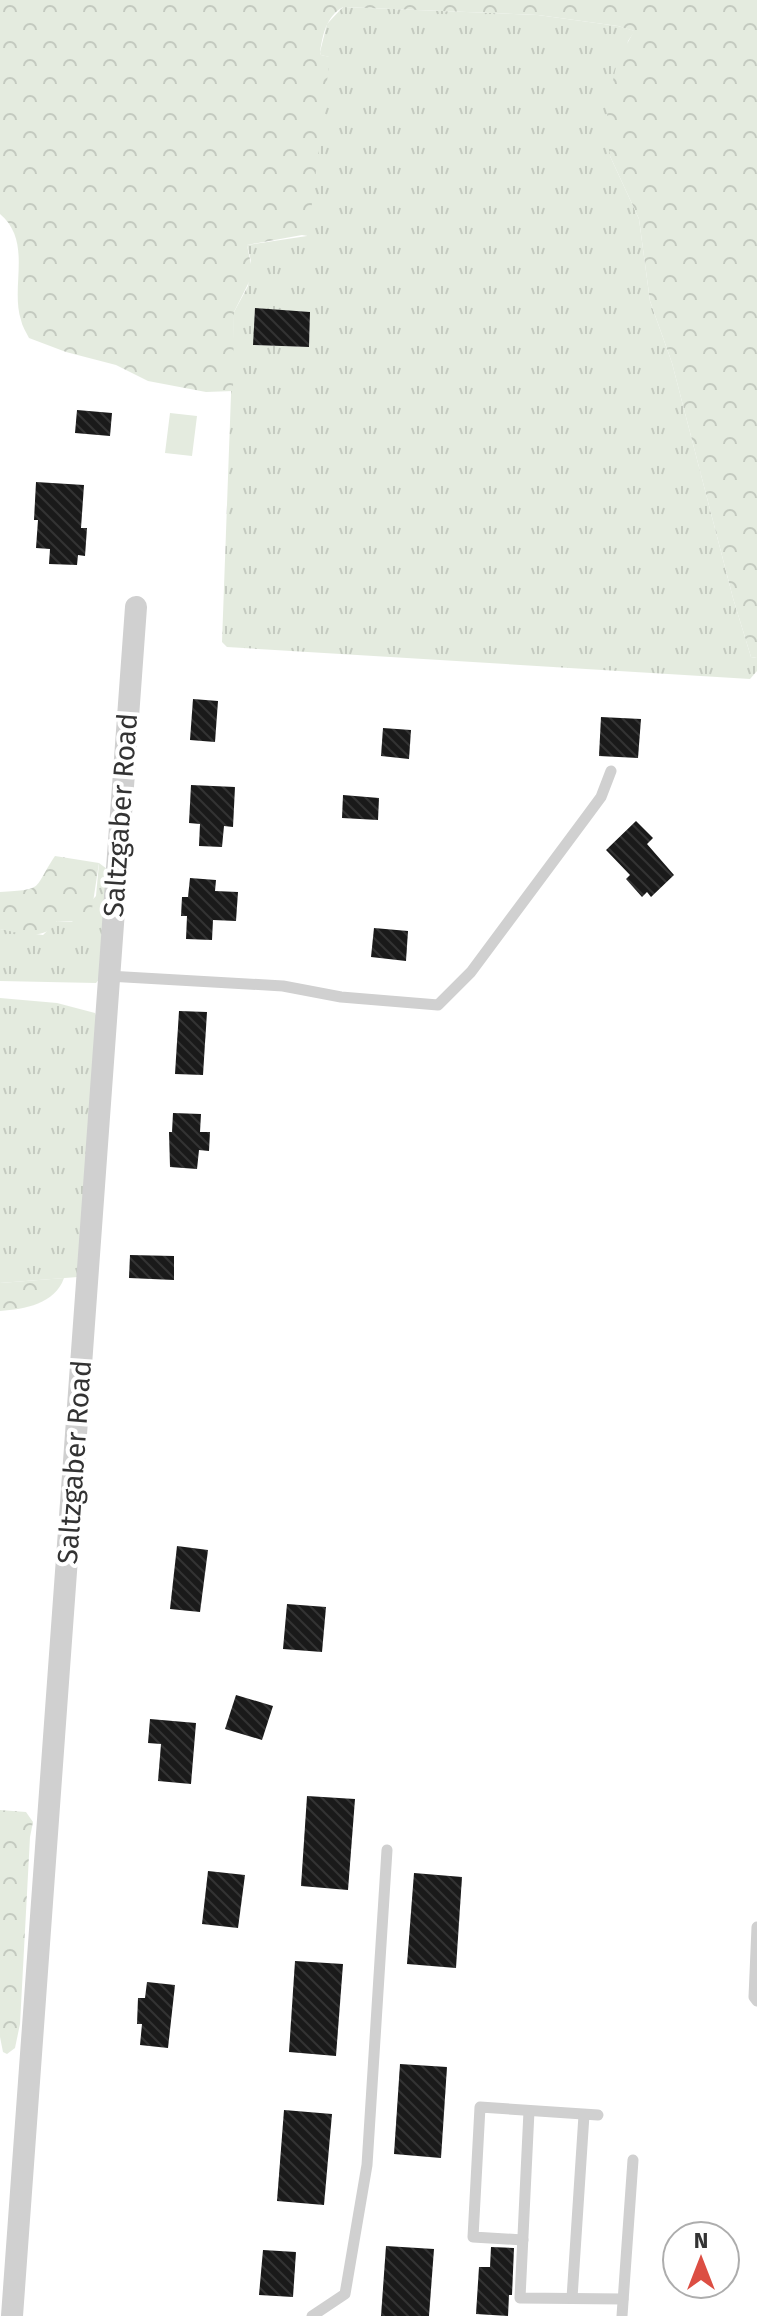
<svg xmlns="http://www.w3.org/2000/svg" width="757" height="2316" font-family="'Fira Sans',sans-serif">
  <defs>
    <pattern id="grass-tufts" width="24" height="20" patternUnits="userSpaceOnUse" patternTransform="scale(2)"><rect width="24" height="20" fill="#e4ebdf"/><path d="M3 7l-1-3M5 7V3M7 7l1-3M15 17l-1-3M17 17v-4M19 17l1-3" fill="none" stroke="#c4cac0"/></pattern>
    <pattern id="forest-crowns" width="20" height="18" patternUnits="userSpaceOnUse" patternTransform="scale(2)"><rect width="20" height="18" fill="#e4ebdf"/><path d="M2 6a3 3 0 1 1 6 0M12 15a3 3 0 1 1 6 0" fill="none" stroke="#c4cac0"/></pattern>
    <pattern id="building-back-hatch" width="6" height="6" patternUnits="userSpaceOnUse" patternTransform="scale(2)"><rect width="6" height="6" fill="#1a1a1a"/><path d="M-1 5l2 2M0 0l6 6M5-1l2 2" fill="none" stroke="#333"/></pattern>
  </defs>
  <rect width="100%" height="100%" fill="#fff"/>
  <g fill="url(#grass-tufts)" fill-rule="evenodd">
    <path d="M 343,7 L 538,15 L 618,26 L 635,31 L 628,41 L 610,156 L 639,219 L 650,301 L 672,363 L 733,598 L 751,657 L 757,658 L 757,671 L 750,679 L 227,647 L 222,642 L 234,312 L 248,286 L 251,261 L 247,245 L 307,236 L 329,57 L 321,55 L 320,52 L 327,24 ZM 255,309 L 310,312 L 309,347 L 254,345 Z"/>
    <polygon points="99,863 107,869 101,977 96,983 0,981 0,929 43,935 57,921 72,922 96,896"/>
    <polygon points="0,998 57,1003 95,1013 98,1020 78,1277 0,1283"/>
  </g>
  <g fill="url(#forest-crowns)">
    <path d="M 0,0 L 757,0 L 757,658 L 751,657 L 733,598 L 672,363 L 650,301 L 639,219 L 610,156 L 606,131 L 608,104 L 617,62 L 634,31 L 618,26 L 538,15 L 343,7 C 326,17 323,34 320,52 L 321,55 L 330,57 L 308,236 L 302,235 L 247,245 L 253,274 L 234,312 L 233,391 L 206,392 L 148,381 L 116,365 L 66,352 L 29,338 C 26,332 22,326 21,320 C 10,286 33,242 0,214 Z"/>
    <path d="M 55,856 L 99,863 L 90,922 L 57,921 C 47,942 19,933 0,929 L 0,892 C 46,889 32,890 55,856 Z"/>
    <path d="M 64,1278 C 55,1304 25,1309 0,1311 L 0,1283 Z"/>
    <polygon points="0,1810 26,1812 33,1822 30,1837 20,2024 15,2048 7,2054 3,2052 0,2037"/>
  </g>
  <polygon fill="#e4ebdf" points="170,413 197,416 192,456 165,453"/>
  <g fill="url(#building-back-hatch)">
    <polygon points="255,308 310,312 309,347 253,345"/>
    <polygon points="77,410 112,413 110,436 75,433"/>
    <polygon points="36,482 84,485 81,528 87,528 85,556 78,555 77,565 49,564 50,549 36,548 38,520 34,520"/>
    <polygon points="193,699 218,701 215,742 190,740"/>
    <polygon points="601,717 641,719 638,758 599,756"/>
    <polygon points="383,728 411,730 409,759 381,756"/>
    <polygon points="191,785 235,787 233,827 224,826 222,847 199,846 200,824 189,823"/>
    <polygon points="343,795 379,798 378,820 342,818"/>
    <polygon points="636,821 653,838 647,844 674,875 651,897 647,892 642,897 626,879 630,875 606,850"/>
    <polygon points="190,878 216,880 215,891 238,892 236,921 213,920 212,940 186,939 187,916 181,916 182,897 188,897"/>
    <polygon points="374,928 408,931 406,961 371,957"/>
    <polygon points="179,1011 207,1012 203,1075 175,1074"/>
    <polygon points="173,1113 201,1114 200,1132 210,1132 209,1151 199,1150 197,1169 170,1167 169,1132 172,1132"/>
    <polygon points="130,1255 174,1256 174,1280 129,1278"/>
    <polygon points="177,1546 208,1550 200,1612 170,1609"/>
    <polygon points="287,1604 326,1607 322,1652 283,1649"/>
    <polygon points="236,1695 273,1706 262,1740 225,1729"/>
    <polygon points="150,1719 196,1723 191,1784 158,1781 161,1744 148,1743"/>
    <polygon points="307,1796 355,1799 348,1890 301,1886"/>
    <polygon points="208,1871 245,1875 238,1928 202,1924"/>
    <polygon points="414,1873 462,1877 456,1968 407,1964"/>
    <polygon points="295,1961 343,1964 336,2056 289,2052"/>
    <polygon points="147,1982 175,1985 168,2048 140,2045 142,2024 137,2024 138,1998 145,1998"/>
    <polygon points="400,2064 447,2067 441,2158 394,2154"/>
    <polygon points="284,2110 332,2114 324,2205 277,2201"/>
    <polygon points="386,2246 434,2249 429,2316 381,2316"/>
    <polygon points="491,2247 514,2248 512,2295 509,2295 508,2316 476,2314 479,2267 490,2267"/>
    <polygon points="263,2250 296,2252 293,2297 259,2295"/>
  </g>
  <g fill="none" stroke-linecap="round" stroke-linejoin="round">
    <g stroke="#d0d0d0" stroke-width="11">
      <polyline points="108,976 283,986 341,997 438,1005 471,972 584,820 601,797 611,771"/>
      <polyline points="757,1927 754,1997 757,2001"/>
      <polyline points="529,2111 520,2298 623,2299"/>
      <polyline points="523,2240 473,2237 480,2107 598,2115"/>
      <polyline points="572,2298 584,2115"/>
      <polyline points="312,2316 345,2294 367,2165 387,1850"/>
      <polyline points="622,2316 633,2160"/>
    </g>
    <polyline stroke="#d0d0d0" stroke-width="22" points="12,2316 136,607"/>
  </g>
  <g text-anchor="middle" stroke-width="8" stroke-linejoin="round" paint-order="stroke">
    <g font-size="28" fill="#333" stroke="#fff">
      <text transform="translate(120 815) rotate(-86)" y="10">Saltzgaber Road</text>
      <text transform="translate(74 1462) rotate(-86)" y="10">Saltzgaber Road</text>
    </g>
  </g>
  <g transform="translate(701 2260)"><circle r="38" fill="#ffffff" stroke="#adadad" stroke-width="2"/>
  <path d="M0-6L14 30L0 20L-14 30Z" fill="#dc4e43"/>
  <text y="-12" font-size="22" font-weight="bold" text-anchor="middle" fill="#333333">N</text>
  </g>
</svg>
